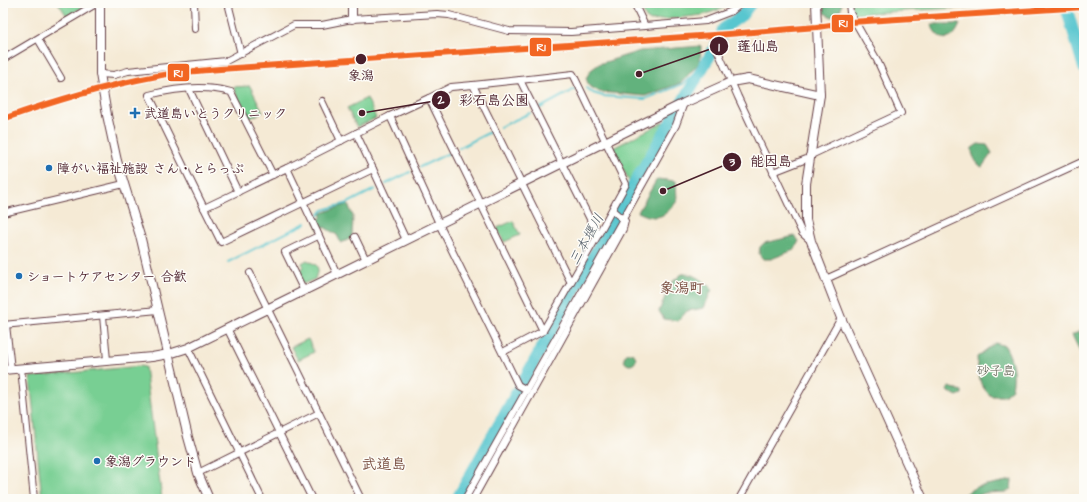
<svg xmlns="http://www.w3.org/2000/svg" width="1087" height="502" font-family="'Architects Daughter','Klee One',sans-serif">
  <rect width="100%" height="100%" fill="#fdfcf7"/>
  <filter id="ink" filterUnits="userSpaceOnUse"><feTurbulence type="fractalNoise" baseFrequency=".025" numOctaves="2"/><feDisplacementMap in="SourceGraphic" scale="8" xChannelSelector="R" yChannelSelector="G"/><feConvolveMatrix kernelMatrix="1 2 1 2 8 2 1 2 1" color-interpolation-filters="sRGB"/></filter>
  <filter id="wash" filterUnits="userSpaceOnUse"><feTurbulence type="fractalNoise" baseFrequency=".012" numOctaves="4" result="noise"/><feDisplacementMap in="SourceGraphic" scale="16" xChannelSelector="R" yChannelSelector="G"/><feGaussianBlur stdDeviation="0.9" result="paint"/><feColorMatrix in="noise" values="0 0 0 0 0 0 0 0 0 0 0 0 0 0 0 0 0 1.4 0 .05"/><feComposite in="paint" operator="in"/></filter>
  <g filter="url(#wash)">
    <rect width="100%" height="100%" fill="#f5ead5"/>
    <g fill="#78cf93" stroke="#61775f">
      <polygon points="58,3 91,3 67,16"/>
      <polygon points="639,3 721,3 724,8 703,15 651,21 646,18"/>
      <polygon points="851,3 1037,3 853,14"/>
      <polygon points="250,86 263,112 248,119 233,87"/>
      <polygon points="367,98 376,118 357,127 347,108"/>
      <polygon points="665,121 630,183 613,148"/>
      <polygon points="513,221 520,235 504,242 497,228"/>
      <polygon points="307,260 316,265 318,269 315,279 303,284 298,274 303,266 302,263"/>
      <polygon points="308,339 314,352 298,360 291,347"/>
      <polygon points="140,366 145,367 162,499 42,499 30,377"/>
    </g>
    <g fill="#62b27d" stroke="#566854">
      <polygon points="824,3 842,3 841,9 832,17 824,13"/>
      <path d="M 931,24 L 960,24 C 953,43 939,44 931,24 Z"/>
      <polygon points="701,46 700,62 681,83 645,96 600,92 589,86 586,78 591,70 599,64 640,51"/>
      <path d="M 978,144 L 987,145 L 992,153 L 982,167 C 976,164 971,154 972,148 Z"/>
      <path d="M 657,179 L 676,181 L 677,201 C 664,218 657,221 638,212 Z"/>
      <polygon points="348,204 353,216 352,238 341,243 337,235 324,227 318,230 315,221 321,218 322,213"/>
      <polygon points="795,236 799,241 794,250 771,259 763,259 759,254 760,247 764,243"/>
      <path d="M 682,274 C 695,273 703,280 712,289 L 704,308 L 687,311 L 678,321 L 664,319 L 659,311 L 671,283 Z"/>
      <polygon points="1084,329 1084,353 1081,354 1072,335"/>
      <path d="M 995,343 L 1005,346 C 1013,360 1015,373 1012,389 L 1004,396 L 991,396 C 979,387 978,372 977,357 Z"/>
      <circle cx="630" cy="359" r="6"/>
      <polygon points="949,387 962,391 962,394 957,396 947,391"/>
      <polygon points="1012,480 1011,489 1007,492 985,493 970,499 956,499 976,487"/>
    </g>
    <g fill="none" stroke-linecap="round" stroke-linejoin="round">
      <g stroke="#59c6cf" stroke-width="2">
        <polyline points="586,88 593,93 603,96 645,99 683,84 703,66"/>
        <polyline points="540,108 575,89"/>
        <polyline points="500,127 530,113"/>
        <polyline points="459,148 490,132"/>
        <polyline points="420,167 449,153"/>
        <polyline points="386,184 410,172"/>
        <polyline points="316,218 323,210 348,203 375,189"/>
        <polyline points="228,262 306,223"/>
      </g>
      <g stroke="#59c6cf" stroke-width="12">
        <polyline points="1065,3 1084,68"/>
        <polyline points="457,499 635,182 721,37 723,29 742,15 751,3"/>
      </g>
    </g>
  </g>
  <g filter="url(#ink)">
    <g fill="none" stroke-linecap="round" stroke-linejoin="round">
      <g stroke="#643d44" stroke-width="8">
        <g id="street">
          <polyline points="194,3 195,29"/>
          <polyline points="228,3 241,54"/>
          <polyline points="634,3 645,26"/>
          <polyline points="38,39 61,78"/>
          <polyline points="713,40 738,97 802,233 811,241"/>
          <polyline points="3,59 94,5 100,4"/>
          <polyline points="100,74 114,75 128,71 226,61 294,25 322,25 352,19 437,14 449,15 509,31 571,32 706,21 732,11 742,3"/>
          <polyline points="520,80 573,74 626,184 598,235"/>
          <polyline points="473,85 520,80 598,235 543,331"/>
          <polyline points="189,89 238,192"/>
          <polyline points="429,98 451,87 473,85 571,283"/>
          <polyline points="322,101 341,141"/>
          <polyline points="390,116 429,98 543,331 503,352"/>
          <polyline points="356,133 373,169"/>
          <polyline points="809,156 901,113 877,60 850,13 849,3"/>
          <polyline points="287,168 390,116 442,230 518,385 527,390"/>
          <polyline points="773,172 809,158"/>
          <path d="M 273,175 L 231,92 C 205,85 176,88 149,95 L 204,208 C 232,195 259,181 287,168 L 337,274"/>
          <polyline points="204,208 221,242 373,169 406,240"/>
          <polyline points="3,213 124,184"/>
          <polyline points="355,237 366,260"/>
          <polyline points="826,279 1084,161"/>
          <polyline points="304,291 285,252 318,236"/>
          <polyline points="103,316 107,360"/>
          <polyline points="3,325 158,310"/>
          <polyline points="6,325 11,369"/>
          <polyline points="227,328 312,499"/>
          <polyline points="188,348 262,499"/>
          <polyline points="21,368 34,499"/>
          <polyline points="319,413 361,499"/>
          <polyline points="198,473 319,413 250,273"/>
          <polyline points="465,499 676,125 684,103"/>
          <polyline points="473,499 623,229 625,221 612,210"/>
          <polyline points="739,499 841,318"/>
        </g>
      </g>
      <g stroke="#643d44" stroke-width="10">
        <g id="secondary">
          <polyline points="100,3 100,74 107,115 117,161 141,239 188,437 198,473 209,499"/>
          <polyline points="352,3 352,19"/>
          <polyline points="816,3 820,95 806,184 806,220 811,241 841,318 923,499"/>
          <polyline points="3,370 152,357 169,354 188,348 684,103 731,82 748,79 820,95"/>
        </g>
      </g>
      <use href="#street" stroke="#fff" stroke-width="6"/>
      <use href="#secondary" stroke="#fff" stroke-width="8"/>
      <g stroke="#fdfcf7" stroke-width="9">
        <path id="rail-1" d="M 3,119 C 53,101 104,86 157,76 C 178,72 199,71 220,69 L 728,34 L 817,27 L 851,22 L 1084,7"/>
      </g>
      <use href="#rail-1" stroke="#f26522" stroke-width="6"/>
    </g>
  </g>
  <circle fill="#4a1f2b" stroke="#fdfcf7" stroke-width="1.5" cx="361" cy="59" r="6"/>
  <g fill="#1f6fb2" stroke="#fdfcf7" stroke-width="1.5">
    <path d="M133 107h4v4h4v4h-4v4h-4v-4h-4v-4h4z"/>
    <circle cx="49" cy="168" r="4"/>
    <circle cx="19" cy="276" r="4"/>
    <circle cx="97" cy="461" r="4"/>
  </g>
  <g text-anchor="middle" stroke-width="3" stroke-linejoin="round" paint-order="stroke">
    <g font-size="13" font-weight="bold" fill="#4a1f2b" stroke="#fdfcf7">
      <text x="361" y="80">象潟</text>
    </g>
    <g font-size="13" font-weight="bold" fill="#4a1f2b" stroke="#fdfcf7" text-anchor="start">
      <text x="144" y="118">武道島いとうクリニック</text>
      <text x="57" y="173">障がい福祉施設 さん・とらっぷ</text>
      <text x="27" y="281">ショートケアセンター 合歓</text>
      <text x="105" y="466">象潟グラウンド</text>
    </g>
    <g font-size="13" fill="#5a5d4f" stroke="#fdfcf7">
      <text x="996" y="375">砂子島</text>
    </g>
    <g font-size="14" font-style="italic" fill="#4f5964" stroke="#fdfcf7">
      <text transform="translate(586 239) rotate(-61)" y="5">三本堰川</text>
    </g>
    <g font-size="15" font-weight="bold" fill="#794e41" stroke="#fdfcf7">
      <text x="682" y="293">象潟町</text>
      <text x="384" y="469">武道島</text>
    </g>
  </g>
  <path fill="none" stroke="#4a1f2b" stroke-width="1.5" d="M639 74L719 46M362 113L441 100M663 191L732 162"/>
  <g fill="#4a1f2b" stroke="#fdfcf7" stroke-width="1.5">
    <circle cx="639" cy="74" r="4"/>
    <circle cx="362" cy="113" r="4"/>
    <circle cx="663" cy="191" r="4"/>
    <circle cx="719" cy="46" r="10"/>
    <circle cx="441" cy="100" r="10"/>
    <circle cx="732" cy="162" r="10"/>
  </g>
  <g font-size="12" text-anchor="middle" font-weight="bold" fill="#fff">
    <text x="719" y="51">1</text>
    <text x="441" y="104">2</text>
    <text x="732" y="166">3</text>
  </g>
  <g font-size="14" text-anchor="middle" font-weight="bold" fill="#4a1f2b" stroke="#fdfcf7" stroke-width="3" stroke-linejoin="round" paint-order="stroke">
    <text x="758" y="51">蓬仙島</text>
    <text x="494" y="105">彩石島公園</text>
    <text x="771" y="166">能因島</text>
  </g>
  <g stroke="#fdfcf7" stroke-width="1.5">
    <rect x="831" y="14" width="23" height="19" rx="4" fill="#f26522"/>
    <rect x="529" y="37" width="23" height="20" rx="4" fill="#f26522"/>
    <rect x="167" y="63" width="23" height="19" rx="4" fill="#f26522"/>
  </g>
  <g font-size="11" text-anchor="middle" font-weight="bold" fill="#fff">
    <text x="843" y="27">R1</text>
    <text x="541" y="51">R1</text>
    <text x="178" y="77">R1</text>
  </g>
  <rect width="1087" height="502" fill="none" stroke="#fdfcf7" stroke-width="16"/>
</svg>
